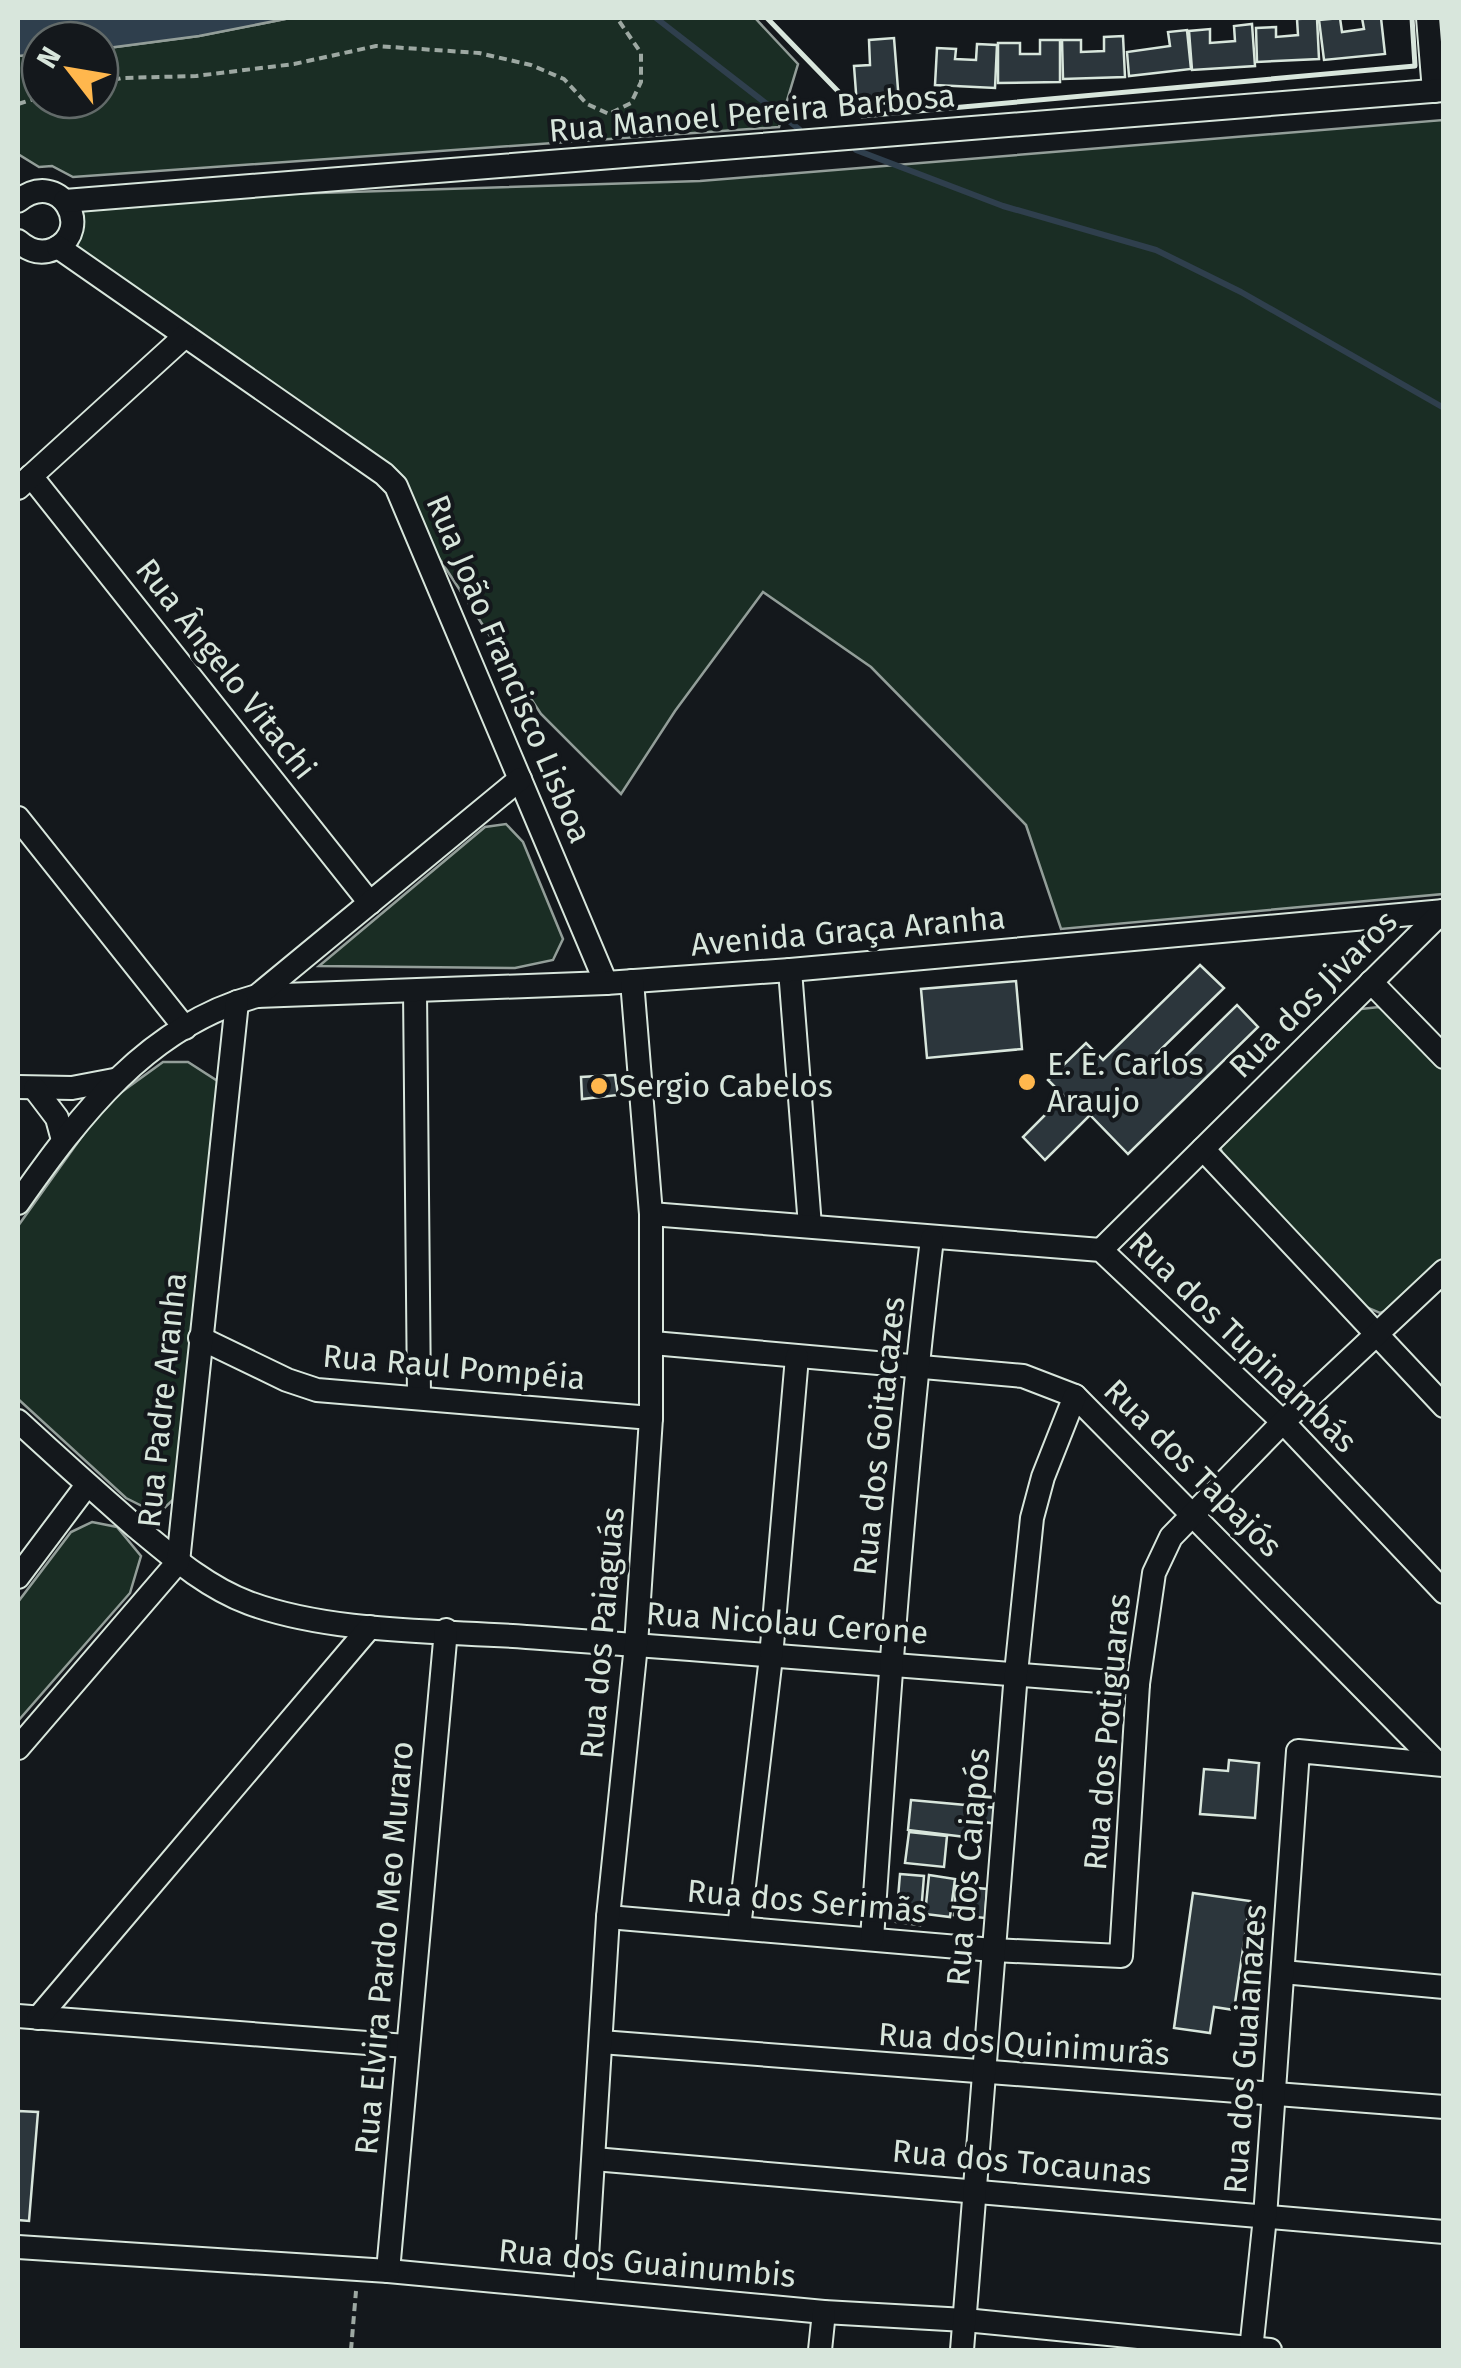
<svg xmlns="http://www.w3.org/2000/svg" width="1461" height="2368" font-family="'Fira Sans',sans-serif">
  <rect width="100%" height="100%" fill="#14181c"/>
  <g fill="#1a2d24" stroke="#939e99" stroke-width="2.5">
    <polygon points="290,18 755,18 798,64 779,127 73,177 52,166 39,167 18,154 18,56 40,54 40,100 100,100 100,49 199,36"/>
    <polygon points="1443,120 1443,894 1061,929 1026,825 871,667 763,592 675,711 621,794 541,714 384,474 58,247 65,201 700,181"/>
    <polygon points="506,824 523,842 563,939 553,960 515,968 319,966 485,827"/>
    <polygon points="1379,1007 1398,1015 1443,1063 1443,1263 1397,1307 1380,1313 1354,1302 1223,1158 1220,1145 1361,1009"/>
    <polygon points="163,1062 188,1062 219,1082 176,1497 158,1514 126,1498 18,1399 18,1226 105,1104"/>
    <polygon points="92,1522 117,1527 141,1556 130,1593 18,1721 18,1602 71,1532"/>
  </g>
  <polygon fill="#2f3f4d" stroke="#939e99" stroke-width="2.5" points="18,18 290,18 199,36 100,49 100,40 40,40 40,54 18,56"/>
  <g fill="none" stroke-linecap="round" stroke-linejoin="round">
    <g stroke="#2f3f4d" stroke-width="6">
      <polyline points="656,18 799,129"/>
      <polyline points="856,150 1003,206 1156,250 1241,292 1444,408"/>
    </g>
  </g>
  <g fill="#2c363c" stroke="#d8e6dc" stroke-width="2.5">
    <polygon points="1317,18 1319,59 1257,62 1256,28 1276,27 1276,37 1298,35 1297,19"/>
    <polygon points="1340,18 1342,32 1364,29 1362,18 1381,18 1385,54 1324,60 1319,20"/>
    <polygon points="1252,24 1255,66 1192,70 1189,31 1210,29 1210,43 1235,41 1234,26"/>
    <polygon points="1187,30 1191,69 1129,76 1127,52 1170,46 1168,32"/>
    <polygon points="1123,36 1125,77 1063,79 1062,40 1081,40 1081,52 1104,51 1104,37"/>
    <polygon points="894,38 899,102 857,106 854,66 870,65 869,40"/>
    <polygon points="1040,40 1060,40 1060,82 998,83 998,43 1020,43 1020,54 1040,54"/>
    <polygon points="977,44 997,45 995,88 935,85 937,48 956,49 955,59 976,60"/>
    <polygon points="1200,965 1224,988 1154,1056 1169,1072 1237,1005 1258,1027 1128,1154 1090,1115 1045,1160 1023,1137 1064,1096 1048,1080 1086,1043 1103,1060"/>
    <polygon points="1016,981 1022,1049 927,1058 921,989"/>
    <polygon points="615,1075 618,1095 582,1099 581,1077"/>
    <polygon points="1229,1760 1259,1763 1255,1818 1200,1814 1204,1769 1228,1771"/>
    <polygon points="911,1800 998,1808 997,1824 984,1822 982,1839 908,1830"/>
    <polygon points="909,1832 947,1836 944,1867 905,1863"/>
    <polygon points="900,1874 924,1876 920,1925 896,1922"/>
    <polygon points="929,1875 955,1879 950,1917 925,1914"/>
    <polygon points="956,1886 987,1889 985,1918 954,1915"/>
    <polygon points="1193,1893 1250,1901 1234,2010 1214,2007 1210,2033 1174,2028"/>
    <polygon points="18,2111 38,2112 29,2221 18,2220"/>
  </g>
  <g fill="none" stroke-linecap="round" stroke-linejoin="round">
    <g stroke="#d8e6dc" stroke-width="26">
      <g id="minor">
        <polyline points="1428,18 1434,91"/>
        <path d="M 18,201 C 60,167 95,230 54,249 C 40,255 28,250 18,241"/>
        <polyline points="65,201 1444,90"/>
        <polyline points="58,247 384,474 396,486 606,983"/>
        <polyline points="31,476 370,903"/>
        <polyline points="18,488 185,336"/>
        <polyline points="18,818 185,1028"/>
        <polyline points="790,970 810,1226"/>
        <polyline points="1371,982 1444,1057"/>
        <polyline points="415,991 419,1396"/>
        <polyline points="257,996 606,983 790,970 1444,911"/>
        <polyline points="18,1087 72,1088 114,1080"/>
        <polyline points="35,1089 57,1118 63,1140"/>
        <polyline points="1203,1149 1444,1406"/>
        <path d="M 18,1203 C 79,1116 148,1025 257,996 L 520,779"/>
        <polyline points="651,1214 1101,1250 1283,1422 1444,1592"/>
        <polyline points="1101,1250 1443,911"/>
        <polyline points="200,1338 287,1380 317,1390 651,1418"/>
        <polyline points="653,1343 1023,1376 1075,1396 1438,1764"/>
        <path d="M 18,1421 C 57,1457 96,1492 136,1527 C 171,1556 206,1587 249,1603 C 336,1635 448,1630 541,1638 C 740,1653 939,1667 1138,1684"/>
        <polyline points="18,1577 87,1485"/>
        <polyline points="18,1748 178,1562 237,1002"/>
        <polyline points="608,1917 993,1950 1121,1956 1138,1684 1154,1573 1171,1537 1283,1422 1444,1271"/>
        <polyline points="739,1928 771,1657 797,1357"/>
        <path d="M 872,1939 C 888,1705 904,1471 932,1239"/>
        <polyline points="1283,1972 1444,1987"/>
        <polyline points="18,2016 406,2046"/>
        <polyline points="38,2018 370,1627"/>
        <polyline points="601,2042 1444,2107"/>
        <polyline points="594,2159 1444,2232"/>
        <polyline points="18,2247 388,2271 824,2312 965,2320 1270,2350"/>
        <polyline points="388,2271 446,1630"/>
        <polyline points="585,2289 608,1917 636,1645 651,1418 651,1214 632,981"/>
        <polyline points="820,2350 824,2312"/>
        <polyline points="962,2350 1016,1673 1032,1518 1043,1477 1075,1396"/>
        <polyline points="1251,2350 1265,2217 1298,1751 1443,1765"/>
      </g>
    </g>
    <g stroke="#9da8a2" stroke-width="4" stroke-dasharray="8 5" stroke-linecap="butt">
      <polyline points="100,83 122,78 196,76 294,64 376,46 479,53 531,65 564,79 587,104 609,114 631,103 641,82 641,53 617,18"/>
      <polyline points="18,104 40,97"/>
      <polyline points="351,2350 356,2291"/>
    </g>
    <use href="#minor" stroke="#14181c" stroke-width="22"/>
    <polyline stroke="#d8e6dc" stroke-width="5" points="767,18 862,116 1415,66 1412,18"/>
  </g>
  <g fill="#ffb74d" stroke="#14181c" stroke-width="4">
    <circle cx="1027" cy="1082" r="10"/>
    <circle cx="599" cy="1086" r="10"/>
  </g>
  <g text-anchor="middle" stroke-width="8" stroke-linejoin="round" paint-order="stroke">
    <g font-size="32" fill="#d8e6dc" stroke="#14181c">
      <text transform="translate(752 113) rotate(-5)" y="11">Rua Manoel Pereira Barbosa</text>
      <text transform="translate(226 669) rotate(52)" y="11">Rua Ângelo Vitachi</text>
      <text transform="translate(509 669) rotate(67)" y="11">Rua João Francisco Lisboa</text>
      <text transform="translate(848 931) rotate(-5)" y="11">Avenida Graça Aranha</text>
      <text transform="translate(1313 994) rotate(-45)" y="11">Rua dos Jivaros</text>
      <text transform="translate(1243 1342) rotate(44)" y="11">Rua dos Tupinambás</text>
      <text transform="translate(454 1367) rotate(5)" y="11">Rua Raul Pompéia</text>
      <text transform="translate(162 1400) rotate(-84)" y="11">Rua Padre Aranha</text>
      <text transform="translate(879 1436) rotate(-84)" y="11">Rua dos Goitacazes</text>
      <text transform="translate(1193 1468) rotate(45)" y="11">Rua dos Tapajós</text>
      <text transform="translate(787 1623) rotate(4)" y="11">Rua Nicolau Cerone</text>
      <text transform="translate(602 1633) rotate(-85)" y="11">Rua dos Paiaguás</text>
      <text transform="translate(1107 1732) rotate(-85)" y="11">Rua dos Potiguaras</text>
      <text transform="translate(968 1867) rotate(-85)" y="11">Rua dos Caiapós</text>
      <text transform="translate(807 1901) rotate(5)" y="11">Rua dos Serimãs</text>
      <text transform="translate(384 1948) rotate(-85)" y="11">Rua Elvira Pardo Meo Muraro</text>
      <text transform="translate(1024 2044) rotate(4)" y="11">Rua dos Quinimurãs</text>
      <text transform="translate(1245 2049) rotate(-86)" y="11">Rua dos Guaianazes</text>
      <text transform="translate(1022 2162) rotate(5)" y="11">Rua dos Tocaunas</text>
      <text transform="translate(647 2263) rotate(5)" y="11">Rua dos Guainumbis</text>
    </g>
    <g font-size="32" fill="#d8e6dc" stroke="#14181c" text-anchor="start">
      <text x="1047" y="1075">E. E. Carlos<tspan x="1047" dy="37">Araujo</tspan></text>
      <text x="619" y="1097">Sergio Cabelos</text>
    </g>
  </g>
  <rect width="1461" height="2368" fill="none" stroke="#d8e6dc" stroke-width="40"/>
  <g transform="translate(70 70) rotate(301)"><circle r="48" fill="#14181c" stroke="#626a69" stroke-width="2.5"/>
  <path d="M0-8L18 38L0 25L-18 38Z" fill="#ffb74d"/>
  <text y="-15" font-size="28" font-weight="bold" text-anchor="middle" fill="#d8e6dc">N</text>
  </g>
</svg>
